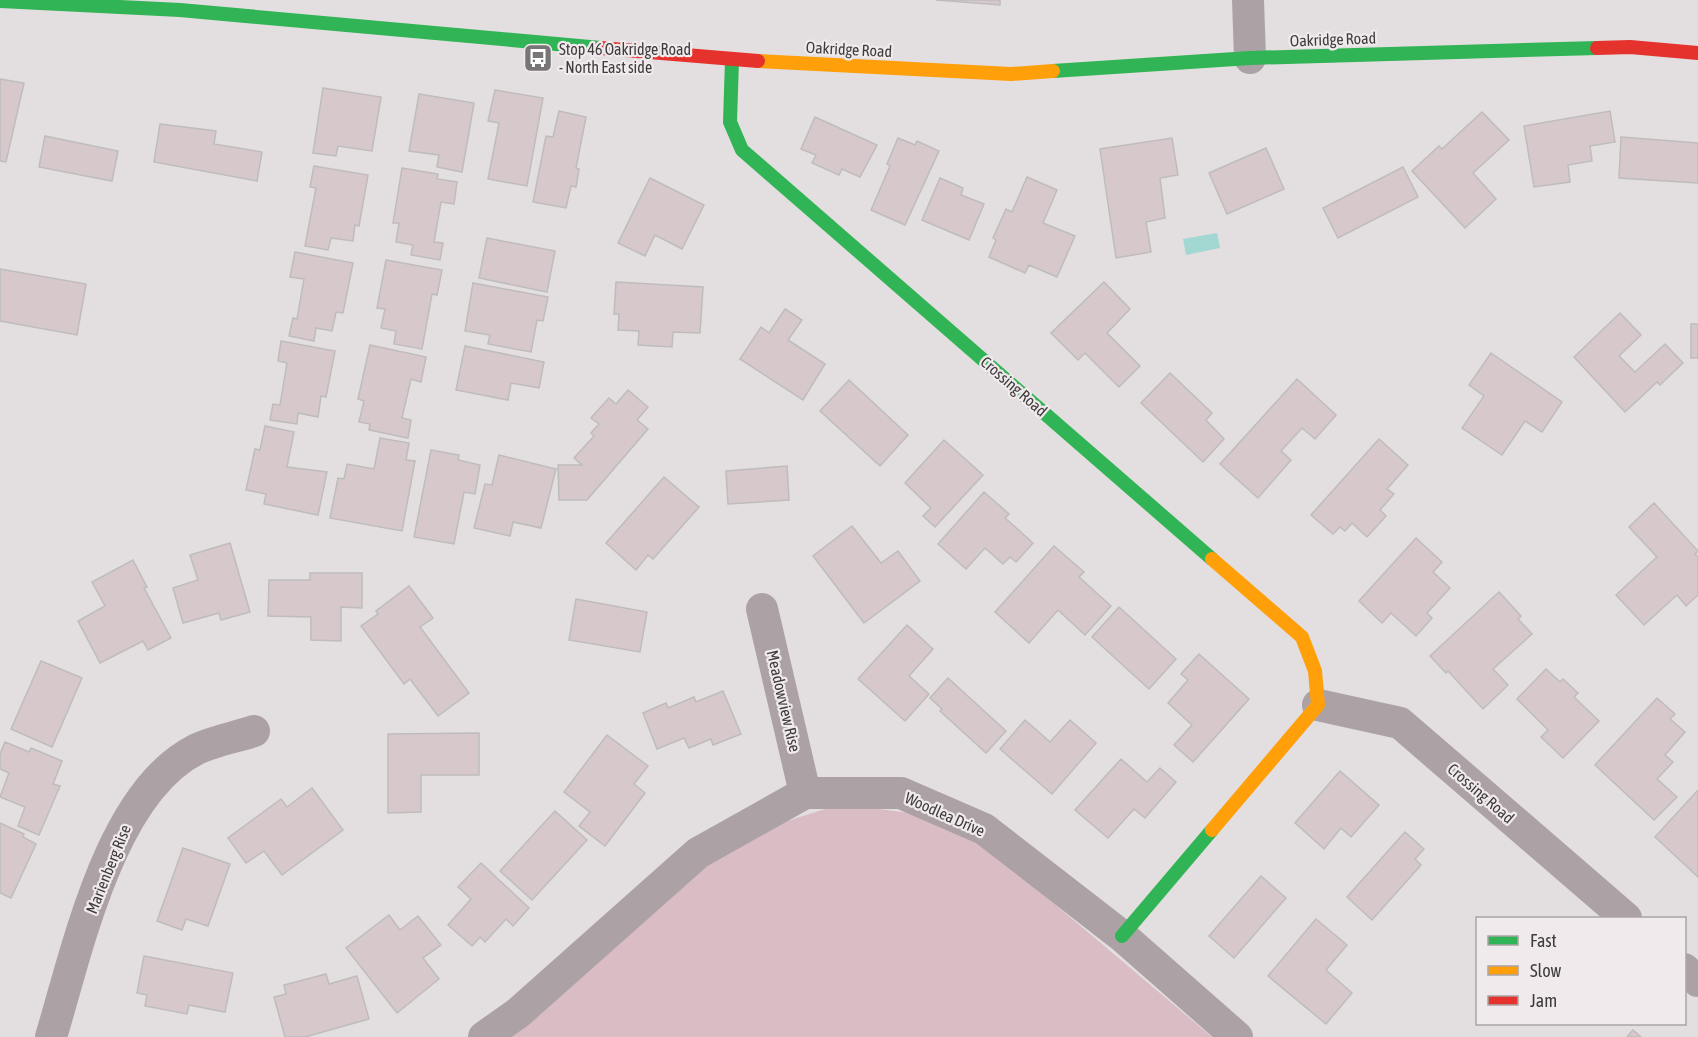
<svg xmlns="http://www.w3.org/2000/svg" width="1698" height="1037" font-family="'Asap Condensed',sans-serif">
  <rect width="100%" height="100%" fill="#e3dedf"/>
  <polygon fill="#d9bcc4" points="841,804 917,814 980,841 1212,1037 508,1037 704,866 759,830"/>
  <polygon fill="#a3d8d2" points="1217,233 1220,248 1186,255 1183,239"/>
  <g fill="#d7c8cc" stroke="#bfbcbc" stroke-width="1.5">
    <polygon points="936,0 1000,0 1000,5"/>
    <polygon points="0,79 24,83 6,162 0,161"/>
    <polygon points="323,88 381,97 372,151 338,146 336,156 313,153"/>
    <polygon points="495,90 543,98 527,186 488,179 499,123 488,121"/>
    <polygon points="419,94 474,103 462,172 437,167 439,155 409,151"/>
    <polygon points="559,111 586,117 576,168 579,169 576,187 571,186 566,208 533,202 546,136 553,137"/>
    <polygon points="1610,111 1615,142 1590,146 1592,161 1568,165 1570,182 1534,187 1524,126"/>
    <polygon points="1482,112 1509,140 1473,173 1496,199 1465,228 1412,171 1439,146 1442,149"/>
    <polygon points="815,117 877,145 860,177 842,169 839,175 812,163 816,155 801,149"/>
    <polygon points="160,124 216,131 214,144 262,152 257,181 154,162"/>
    <polygon points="45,136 118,151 112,181 39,167"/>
    <polygon points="1621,137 1698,143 1698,183 1619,178"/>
    <polygon points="898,138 915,145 917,141 939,151 905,225 871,210 890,166 887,164"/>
    <polygon points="1172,138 1178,175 1160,178 1165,218 1146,222 1151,252 1116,258 1100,149"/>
    <polygon points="1266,148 1284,189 1227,214 1209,173"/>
    <polygon points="314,166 368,175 359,226 355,225 353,241 331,238 328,250 305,246 316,188 310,187"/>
    <polygon points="1403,167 1418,197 1338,238 1323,208"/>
    <polygon points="402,168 438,174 437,179 457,182 454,204 441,202 434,242 443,243 440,260 411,255 413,245 396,242 399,223 393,223"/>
    <polygon points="1027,177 1057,190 1043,223 1075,236 1057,277 1029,265 1025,273 989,257 996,240 993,238 1006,209 1012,212"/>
    <polygon points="650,178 704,205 682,249 655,235 645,256 618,243"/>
    <polygon points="940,178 963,188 961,195 984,204 969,240 922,220"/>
    <polygon points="487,238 555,251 547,292 479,278"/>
    <polygon points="295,252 353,263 343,313 336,312 332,331 316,328 314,341 289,336 293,318 297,319 304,279 290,277"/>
    <polygon points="386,260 442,270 437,295 432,294 422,349 394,344 396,331 381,328 385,309 377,308"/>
    <polygon points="0,269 86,284 77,335 0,321"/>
    <polygon points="616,282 703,287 700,333 673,332 672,347 638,345 639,331 618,330 619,314 614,314"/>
    <polygon points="1104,282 1130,309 1107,333 1140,366 1119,387 1085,353 1078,360 1051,333"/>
    <polygon points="473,283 548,297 543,321 537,320 531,352 488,344 490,335 465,331"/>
    <polygon points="785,309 802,320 788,340 825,364 803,400 740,359 761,327 769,333"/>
    <polygon points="1620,313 1641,335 1619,356 1635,372 1665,344 1683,363 1660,385 1657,382 1625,412 1574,357"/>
    <rect x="1691" y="324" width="7" height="34"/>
    <polygon points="281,341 335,351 326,397 321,396 318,417 298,413 297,424 270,420 273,404 280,405 287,363 278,361"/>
    <polygon points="370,345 426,357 421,382 411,379 402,418 411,420 408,438 369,430 370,424 359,422 364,401 358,399"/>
    <polygon points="465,346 544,362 539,388 511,383 508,400 456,390"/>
    <polygon points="1491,353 1562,402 1542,432 1525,421 1502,455 1462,428 1484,396 1469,385"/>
    <polygon points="1170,373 1212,413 1206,420 1224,439 1203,462 1141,403"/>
    <polygon points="1297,379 1336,415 1315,439 1302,428 1281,451 1291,460 1258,498 1220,464"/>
    <polygon points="849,380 908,435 880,466 820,411"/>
    <polygon points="628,390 648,407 637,420 648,429 587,500 559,500 558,465 582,465 574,458 594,436 591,433 599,424 591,418 609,398 616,404"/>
    <polygon points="265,426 294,432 287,467 327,472 318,515 264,504 266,494 246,490 255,449 260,450"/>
    <polygon points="380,438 409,443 406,460 415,461 402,531 330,518 338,478 344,479 347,464 374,469"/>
    <polygon points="1379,439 1408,465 1387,489 1394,494 1380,510 1386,516 1367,537 1352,523 1345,531 1340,527 1333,534 1311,515"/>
    <polygon points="944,440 983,475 935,527 923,516 931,508 905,483"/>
    <polygon points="431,450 459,455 458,460 480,465 475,494 464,492 454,544 414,537"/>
    <polygon points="499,455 556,469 541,528 513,522 510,536 474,528 485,484 492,485"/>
    <polygon points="787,466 789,500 728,504 726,471"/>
    <polygon points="664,477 699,507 653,559 648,555 636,570 606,543"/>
    <polygon points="984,492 1009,514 1005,518 1033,543 1016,562 1010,557 1003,564 985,548 966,569 938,544"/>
    <polygon points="1654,503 1698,551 1695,554 1698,557 1698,595 1686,606 1677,595 1644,625 1616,595 1657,557 1629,527"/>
    <polygon points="852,526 881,563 898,551 920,581 864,623 813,556"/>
    <polygon points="1416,538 1442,562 1433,572 1450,588 1427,613 1432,618 1416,636 1391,613 1382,623 1359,601"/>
    <polygon points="230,543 250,612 221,620 219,613 183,623 173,588 198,580 190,555"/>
    <polygon points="1054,546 1084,572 1079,577 1111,606 1085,635 1058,610 1029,643 995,612"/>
    <polygon points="133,560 147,587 144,588 171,638 148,650 143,641 100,663 78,621 105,606 92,582"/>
    <polygon points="310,573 362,573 362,608 341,607 341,641 311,640 311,617 268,616 269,580 310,580"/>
    <polygon points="409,586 433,618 420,627 469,693 438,716 410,679 404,684 361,626 378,614 376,611"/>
    <polygon points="1499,592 1521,616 1518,619 1532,634 1493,669 1508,685 1483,709 1448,671 1446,673 1430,656"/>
    <polygon points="576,599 647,612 640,652 569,640"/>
    <polygon points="1119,607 1176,659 1149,689 1092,637"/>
    <polygon points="907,625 933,649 909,676 929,694 905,721 858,679"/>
    <polygon points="1199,654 1249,699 1193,762 1174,745 1192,725 1168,703 1188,680 1181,674"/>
    <polygon points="41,661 82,678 52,747 11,729"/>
    <polygon points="1546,669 1560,682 1563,679 1578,693 1574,697 1599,721 1563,758 1541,737 1548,730 1517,699"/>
    <polygon points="948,678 1006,731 986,753 940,711 942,709 930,698"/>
    <polygon points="723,691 741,734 713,745 711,739 689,748 684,738 657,749 643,713 666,703 668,708 694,697 696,702"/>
    <polygon points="1657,698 1675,714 1670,719 1685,732 1665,755 1673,762 1657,779 1677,797 1654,820 1595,765"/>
    <polygon points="1025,720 1050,742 1070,720 1096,743 1052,794 1000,749"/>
    <polygon points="479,733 479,775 421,775 421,812 388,813 388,734"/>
    <polygon points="607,735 648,766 634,784 645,793 605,846 579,826 590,812 564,792"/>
    <polygon points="5,742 29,752 31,748 62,761 53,784 60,786 39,835 18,826 25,807 0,797 9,773 0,769 0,754"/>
    <polygon points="1121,759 1147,782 1160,768 1176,782 1145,818 1134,809 1108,838 1075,810"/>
    <polygon points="1340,771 1379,805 1351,837 1341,828 1324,849 1295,823"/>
    <polygon points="312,788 343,830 282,875 264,851 246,863 228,838 281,799 287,807"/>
    <polygon points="1698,790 1698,877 1655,837"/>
    <polygon points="555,811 587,840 532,900 500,871"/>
    <polygon points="0,823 24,834 23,837 36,844 11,898 0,893"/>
    <polygon points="1405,832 1424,849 1415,859 1421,865 1372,920 1347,897"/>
    <polygon points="183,848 230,864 208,926 186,919 182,930 157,921"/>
    <polygon points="481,863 529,908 513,926 506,919 485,942 480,937 472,946 448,925 471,899 458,887"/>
    <polygon points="1261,876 1286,898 1234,958 1209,936"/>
    <polygon points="389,915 400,930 418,916 441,945 423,958 439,979 397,1013 346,948"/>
    <polygon points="1316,919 1347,945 1326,970 1352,993 1326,1024 1268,976"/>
    <polygon points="144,956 233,973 225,1012 189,1005 187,1014 145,1006 147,995 137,993"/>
    <polygon points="326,974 329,984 357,976 369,1019 305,1037 285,1037 274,997 286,994 284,985"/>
    <polygon points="1633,1030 1641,1037 1627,1037"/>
  </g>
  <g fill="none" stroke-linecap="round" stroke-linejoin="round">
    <g stroke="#aca2a5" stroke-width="32">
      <polyline points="1248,0 1250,58"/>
      <polyline points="762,609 805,793"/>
      <polyline points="1318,705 1400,723 1626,918"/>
      <polyline points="1684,969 1698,981"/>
      <path d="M 51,1037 C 77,951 110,792 197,749 C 214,741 236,737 254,731"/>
      <polyline points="484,1037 518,1013 698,853 805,793 901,793 984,829 1122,936 1237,1037"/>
    </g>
    <g stroke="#30b455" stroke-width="14">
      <polyline points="0,1 180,10 601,48"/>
      <polyline points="732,60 730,122 742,150 1212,559"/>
      <polyline points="1053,71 1250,58 1597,48"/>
      <polyline points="1122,936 1212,830"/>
    </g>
    <g stroke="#ff9f0a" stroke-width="14">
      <polyline points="758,61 1011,74 1053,71"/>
      <polyline points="1212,559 1302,637 1315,671 1318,705 1212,830"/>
    </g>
    <g stroke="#e5322d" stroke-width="14">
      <polyline points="601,48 758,61"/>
      <polyline points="1597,48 1630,47 1698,53"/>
    </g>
  </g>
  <defs>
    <g id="bus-square" transform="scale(1.5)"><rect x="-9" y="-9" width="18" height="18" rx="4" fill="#787576" stroke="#f1eaec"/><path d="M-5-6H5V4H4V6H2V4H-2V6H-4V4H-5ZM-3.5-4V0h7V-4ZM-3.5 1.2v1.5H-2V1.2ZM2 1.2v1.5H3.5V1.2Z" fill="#fff"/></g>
  </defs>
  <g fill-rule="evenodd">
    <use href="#bus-square" x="538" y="58"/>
  </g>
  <g text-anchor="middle" stroke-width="4.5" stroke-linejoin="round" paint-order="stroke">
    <g font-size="16" fill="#3f3c3d" stroke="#f1eaec">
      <text transform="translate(1333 39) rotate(-2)" y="6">Oakridge Road</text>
      <text transform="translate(849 49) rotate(3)" y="6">Oakridge Road</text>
      <text transform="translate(1014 386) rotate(41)" y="6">Crossing Road</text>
      <text transform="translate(784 701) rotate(77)" y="6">Meadowview Rise</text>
      <text transform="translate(1481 793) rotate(41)" y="6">Crossing Road</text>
      <text transform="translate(945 814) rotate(24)" y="6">Woodlea Drive</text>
      <text transform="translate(108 869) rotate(-68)" y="6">Marienberg Rise</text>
    </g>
    <g font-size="16" fill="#3f3c3d" stroke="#f1eaec" text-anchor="start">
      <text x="559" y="55">Stop 46 Oakridge Road<tspan x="559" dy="18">- North East side</tspan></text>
    </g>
  </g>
  <rect x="1476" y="917" width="210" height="108" fill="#f1eaec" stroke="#aaa4a6" stroke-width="1.5"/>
  <rect x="1488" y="936" width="30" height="9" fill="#30b455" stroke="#aaa4a6" stroke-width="1.5"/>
  <text x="1530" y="947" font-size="18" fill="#3f3c3d">Fast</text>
  <rect x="1488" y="966" width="30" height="9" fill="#ff9f0a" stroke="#aaa4a6" stroke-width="1.5"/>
  <text x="1530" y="977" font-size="18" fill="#3f3c3d">Slow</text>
  <rect x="1488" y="996" width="30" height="9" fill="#e5322d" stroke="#aaa4a6" stroke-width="1.5"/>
  <text x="1530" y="1007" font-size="18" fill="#3f3c3d">Jam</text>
</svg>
